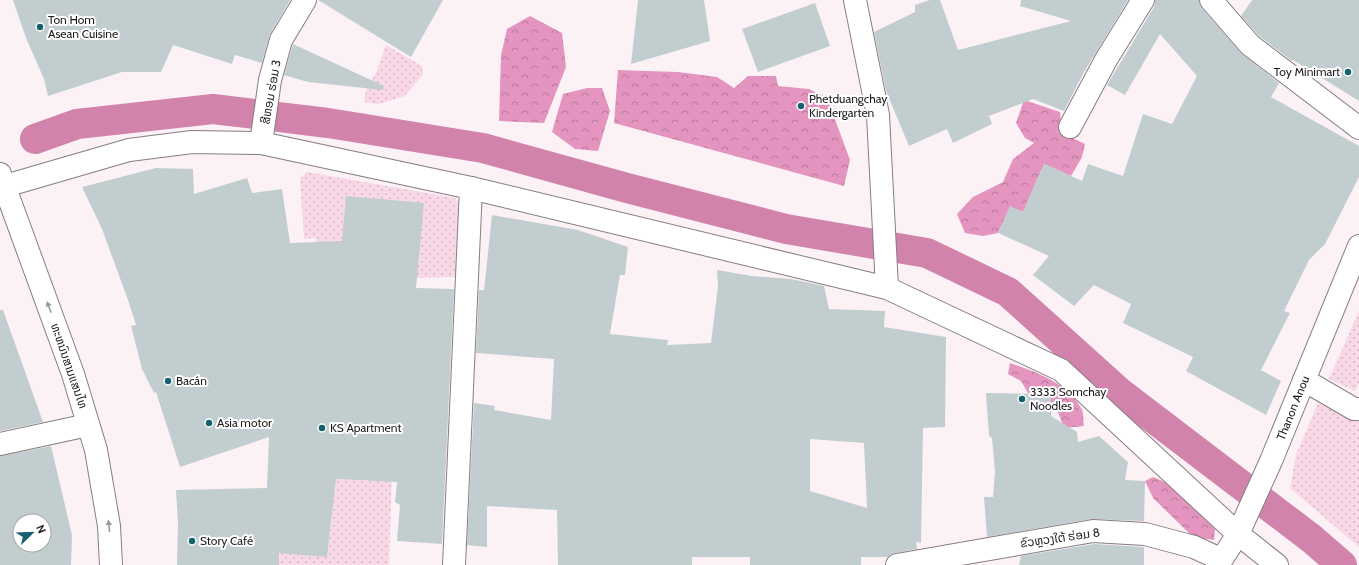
<svg xmlns="http://www.w3.org/2000/svg" width="1359" height="565" font-family="Cabin,'Noto Sans Lao',sans-serif">
  <defs>
    <pattern id="grass-dots" width="8" height="8" patternUnits="userSpaceOnUse"><rect width="8" height="8" fill="#f8d7e7"/><path d="M2 2h.1M6 6h.1" fill="none" stroke="#d4b8c6" stroke-width="1.8" stroke-linecap="round"/></pattern>
    <pattern id="forest-crowns" width="20" height="18" patternUnits="userSpaceOnUse"><rect width="20" height="18" fill="#e495bf"/><path d="M2 6a3 3 0 1 1 6 0M12 15a3 3 0 1 1 6 0" fill="none" stroke="#b8799b"/></pattern>
  </defs>
  <rect width="100%" height="100%" fill="#fcf2f6"/>
  <g fill="url(#grass-dots)">
    <polygon points="386,45 422,66 423,74 405,96 379,104 364,102 367,86 376,73"/>
    <polygon points="307,172 455,198 460,206 456,277 319,280 316,238 304,239 300,178"/>
    <polygon points="1359,311 1359,383 1355,391 1329,379"/>
    <polygon points="395,380 389,565 279,565 280,541 288,553 327,557 335,488 333,479 374,481"/>
    <polygon points="1318,403 1359,422 1359,547 1290,488 1296,455"/>
  </g>
  <g fill="url(#forest-crowns)">
    <polygon points="530,16 562,33 566,67 544,123 499,121 501,55 507,29"/>
    <polygon points="618,70 678,72 717,77 734,88 748,76 776,76 778,86 809,89 827,98 850,160 844,186 614,123"/>
    <polygon points="587,88 602,88 610,111 598,151 575,149 552,132 563,94"/>
    <polygon points="1024,100 1060,112 1062,133 1085,144 1082,157 1071,176 1044,164 1023,212 1010,207 998,233 983,236 965,233 957,214 973,197 1003,182 1013,159 1034,143 1025,138 1016,123"/>
    <path d="M 1010,363 C 1036,372 1067,383 1081,408 C 1084,412 1083,420 1084,426 L 1064,428 L 1055,404 L 1028,393 L 1021,381 L 1008,374 Z"/>
    <polygon points="1153,477 1172,485 1215,529 1214,540 1193,537 1153,498 1145,481"/>
  </g>
  <g fill="none" stroke-linecap="round" stroke-linejoin="round">
    <polyline stroke="#d183ac" stroke-width="30" points="35,139 77,124 213,109 328,123 483,148 627,188 786,229 927,253 1008,292 1119,392 1312,539 1342,565"/>
  </g>
  <g fill="#c2cdd0" fill-rule="evenodd">
    <polygon points="13,0 290,0 270,34 262,63 235,55 232,64 173,45 161,72 122,72 48,96 44,79 26,38"/>
    <polygon points="318,0 443,0 411,57"/>
    <polygon points="638,0 704,0 710,41 631,64"/>
    <polygon points="930,0 940,0 958,50 1071,21 1020,6 1021,0 1128,0 1084,72 1064,111 1033,99 989,116 992,124 953,143 947,129 909,146 886,91 874,32 915,12 915,5"/>
    <polygon points="1155,0 1199,0 1202,8 1241,53 1279,83 1271,97 1359,146 1359,177 1325,244 1309,260 1284,311 1290,313 1261,370 1281,381 1266,415 1186,371 1193,357 1123,323 1131,304 1094,285 1074,306 1033,275 1049,256 998,233 1010,206 1023,212 1044,164 1082,181 1088,164 1123,176 1143,114 1172,124 1197,76 1160,34 1125,95 1107,85 1154,7"/>
    <polygon points="1252,0 1359,0 1359,101 1293,60 1292,61 1259,36 1241,16"/>
    <polygon points="815,3 830,46 758,72 742,29"/>
    <polygon points="293,44 384,86 383,90 308,82 284,75"/>
    <polygon points="156,168 193,169 194,194 247,178 252,193 282,189 290,243 342,241 346,196 424,203 416,288 454,289 442,544 397,541 400,505 395,502 397,482 336,479 327,557 279,553 279,565 177,565 178,523 176,490 267,488 269,437 180,467 156,392 154,393 142,369 131,326 136,325 128,300 102,229 82,187"/>
    <path d="M 492,215 L 578,230 L 628,247 L 625,275 L 620,275 L 610,334 L 668,340 L 667,345 L 711,343 L 718,286 L 717,270 L 752,276 L 791,279 L 824,286 L 829,309 L 885,311 L 884,327 L 946,337 L 945,427 L 923,428 L 921,543 L 916,542 L 917,549 L 895,553 L 888,557 L 861,557 L 861,565 L 750,565 L 750,557 L 692,557 L 692,565 L 558,565 L 557,510 L 487,506 L 487,547 L 467,545 L 474,403 L 495,406 L 494,410 L 551,420 L 554,359 L 476,353 L 479,290 L 484,290 ZM 810,439 L 864,443 L 867,508 L 810,491 Z"/>
    <polygon points="0,310 3,310 43,422 0,431"/>
    <polygon points="986,393 1051,394 1051,416 1077,432 1078,442 1099,436 1128,462 1125,480 1145,481 1144,521 1091,519 987,537 984,497 993,497 995,472 992,438 989,436"/>
    <path d="M 51,446 L 72,535 L 71,565 L 0,565 L 0,456 ZM 20,521 L 44,521 L 44,545 L 20,545 Z"/>
    <polygon points="1094,544 1144,547 1144,565 1019,565 1021,556"/>
  </g>
  <g fill="none" stroke-linecap="round" stroke-linejoin="round">
    <g stroke="#867d82" stroke-width="24">
      <g id="minor">
        <polyline points="855,0 878,115 887,288"/>
        <polyline points="1211,0 1250,45 1359,128"/>
        <polyline points="1070,127 1107,58 1143,0"/>
        <polyline points="261,143 270,80 281,40 305,0"/>
        <polyline points="5,186 129,150 192,142 261,143 471,188 887,288 1061,370 1238,534 1277,565"/>
        <polyline points="1304,380 1354,409 1359,409"/>
        <polyline points="0,444 88,425"/>
        <polyline points="454,565 471,188"/>
        <polyline points="897,565 1093,531 1145,534 1194,547 1220,559"/>
        <polyline points="1218,565 1238,534 1271,461 1359,246"/>
      </g>
    </g>
    <g stroke="#867d82" stroke-width="24">
      <polyline id="highway" points="0,174 73,374 96,450 109,526 111,565"/>
    </g>
    <use href="#minor" stroke="#fff" stroke-width="22"/>
    <use href="#highway" stroke="#fff" stroke-width="22"/>
  </g>
  <defs><path id="oneway-solid" d="M-6-.8H1V-3.2L6.5 0L1 3.2V.8H-6Z"/></defs>
  <g fill="#9a9999">
    <use href="#oneway-solid" transform="translate(49 307) rotate(-110)"/>
    <use href="#oneway-solid" transform="translate(109 526) rotate(-96)"/>
  </g>
  <g fill="#16616e" stroke="#fff" stroke-width="1.5">
    <circle cx="40" cy="27" r="4"/>
    <circle cx="1348" cy="72" r="4"/>
    <circle cx="801" cy="106" r="4"/>
    <circle cx="168" cy="381" r="4"/>
    <circle cx="1022" cy="399" r="4"/>
    <circle cx="209" cy="423" r="4"/>
    <circle cx="322" cy="428" r="4"/>
    <circle cx="192" cy="541" r="4"/>
  </g>
  <g text-anchor="middle" stroke-width="4" stroke-linejoin="round" paint-order="stroke">
    <g font-size="12" fill="#1f1c1d" stroke="#fff" text-anchor="start">
      <text x="48" y="24">Ton Hom<tspan x="48" dy="14">Asean Cuisine</tspan></text>
      <text x="1340" y="76" text-anchor="end">Toy Minimart</text>
      <text x="809" y="103">Phetduangchay<tspan x="809" dy="14">Kindergarten</tspan></text>
      <text x="176" y="385">Bacán</text>
      <text x="1030" y="396">3333 Somchay<tspan x="1030" dy="14">Noodles</tspan></text>
      <text x="217" y="427">Asia motor</text>
      <text x="330" y="432">KS Apartment</text>
      <text x="200" y="545">Story Café</text>
    </g>
    <g font-size="12" fill="#1f1c1d" stroke="#fff">
      <text transform="translate(271 92) rotate(-80)" y="4">ສີຫອມ ຮ່ອມ 3</text>
      <text transform="translate(69 366) rotate(71)" y="4">ທະຫນົນສາມແສນໄທ</text>
      <text transform="translate(1293 408) rotate(-68)" y="4">Thanon Anou</text>
      <text transform="translate(1060 538) rotate(-8)" y="4">ຂົວຫຼວງໃຕ້ ຮ່ອມ 8</text>
    </g>
  </g>
  <g transform="translate(32 533) rotate(67)"><circle r="19" fill="#ffffff" stroke="#a5a4a5"/>
  <path d="M0-3L7 15L0 10L-7 15Z" fill="#16616e"/>
  <text y="-6" font-size="11" font-weight="bold" text-anchor="middle" fill="#1f1c1d">N</text>
  </g>
</svg>
